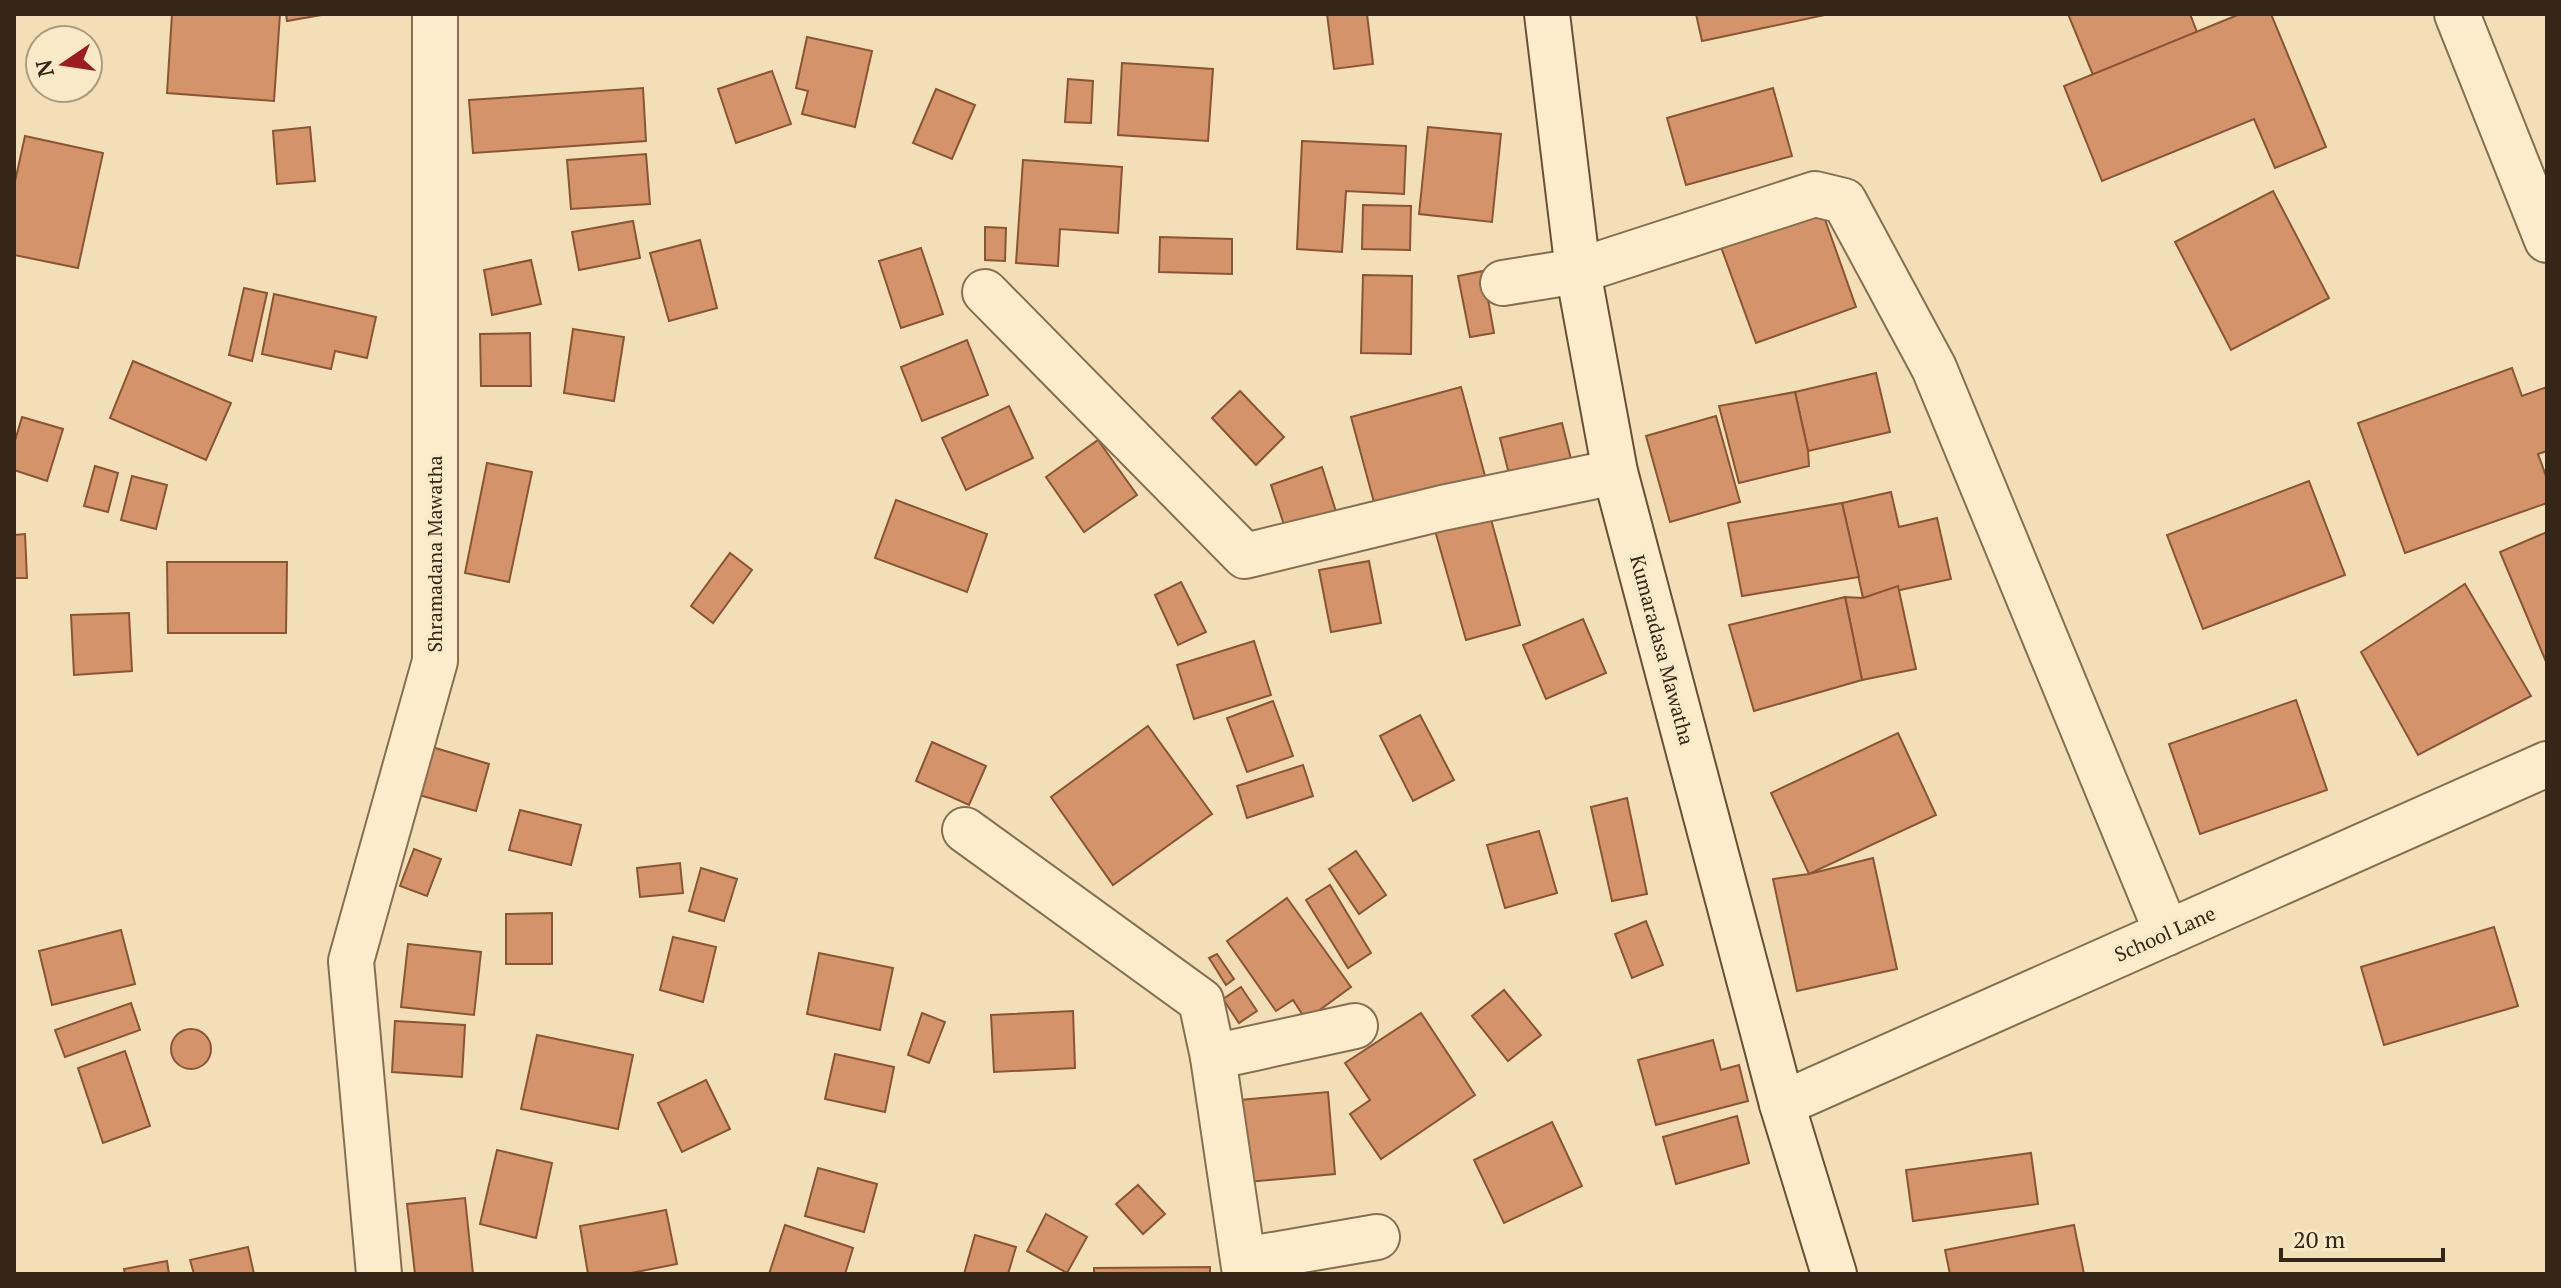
<svg xmlns="http://www.w3.org/2000/svg" width="2561" height="1288" font-family="'PT Serif',serif">
  <rect width="100%" height="100%" fill="#f2dfb7"/>
  <g fill="#d49369" stroke="#8a5535" stroke-width="2">
    <polygon points="172,14 280,14 274,101 167,93"/>
    <polygon points="286,14 327,14 287,21"/>
    <polygon points="1327,14 1367,14 1373,64 1334,69"/>
    <polygon points="1696,14 1824,14 1825,15 1702,41"/>
    <polygon points="2068,14 2190,14 2197,32 2093,75"/>
    <polygon points="2240,14 2271,14 2326,147 2275,168 2254,119 2102,181 2064,86"/>
    <polygon points="807,37 872,51 855,127 802,114 808,91 796,88"/>
    <polygon points="1122,63 1213,69 1208,141 1118,135"/>
    <polygon points="772,71 791,124 736,143 718,89"/>
    <polygon points="1068,79 1093,81 1091,123 1065,122"/>
    <polygon points="643,88 646,141 473,153 469,100"/>
    <polygon points="1773,88 1792,156 1686,185 1667,118"/>
    <polygon points="936,89 975,105 952,159 913,143"/>
    <polygon points="310,127 315,181 277,184 273,131"/>
    <polygon points="1428,127 1501,134 1492,222 1419,214"/>
    <polygon points="25,136 103,153 78,268 14,255 14,186"/>
    <polygon points="1302,141 1406,146 1404,194 1346,191 1342,252 1297,249"/>
    <polygon points="646,154 650,204 571,209 567,160"/>
    <polygon points="1023,160 1122,167 1118,233 1060,229 1058,266 1016,263"/>
    <polygon points="2273,191 2329,298 2231,350 2175,242"/>
    <polygon points="1363,205 1411,206 1410,250 1362,249"/>
    <polygon points="1822,211 1856,307 1756,343 1721,247"/>
    <polygon points="633,221 640,258 579,270 572,232"/>
    <polygon points="985,227 1006,228 1005,261 985,260"/>
    <polygon points="1160,237 1232,239 1232,274 1159,272"/>
    <polygon points="700,240 717,308 669,321 650,253"/>
    <polygon points="921,248 943,314 901,328 879,261"/>
    <polygon points="531,260 541,304 492,315 484,270"/>
    <polygon points="1483,271 1494,333 1470,337 1458,276"/>
    <polygon points="1363,275 1412,276 1411,354 1361,353"/>
    <polygon points="244,288 267,293 252,361 229,355"/>
    <polygon points="274,294 376,317 367,358 335,351 331,369 262,354"/>
    <polygon points="573,329 624,337 614,401 564,393"/>
    <polygon points="530,333 531,386 481,386 480,334"/>
    <polygon points="967,340 988,395 922,421 901,367"/>
    <polygon points="133,361 231,403 206,460 110,418"/>
    <polygon points="2512,368 2522,396 2547,387 2547,451 2538,454 2547,479 2547,503 2405,553 2358,423"/>
    <polygon points="1876,373 1890,432 1808,451 1795,392"/>
    <polygon points="1461,387 1485,476 1375,506 1351,417"/>
    <polygon points="1240,391 1284,437 1256,465 1212,418"/>
    <polygon points="1795,392 1808,451 1809,466 1739,483 1719,406"/>
    <polygon points="1009,406 1033,458 966,490 942,438"/>
    <polygon points="1716,416 1740,502 1670,522 1646,436"/>
    <polygon points="22,417 63,429 47,481 14,470 14,444"/>
    <polygon points="1562,423 1574,471 1512,486 1500,438"/>
    <polygon points="1098,440 1137,495 1084,532 1046,477"/>
    <polygon points="487,463 532,472 509,582 465,573"/>
    <polygon points="95,466 118,473 108,512 84,506"/>
    <polygon points="1322,467 1338,518 1287,534 1271,485"/>
    <polygon points="132,476 167,485 156,529 121,520"/>
    <polygon points="2309,481 2345,575 2203,629 2167,535"/>
    <polygon points="1891,492 1899,527 1937,518 1951,579 1863,598 1842,503"/>
    <polygon points="896,500 987,534 967,592 875,558"/>
    <polygon points="1842,503 1859,577 1742,596 1728,523"/>
    <polygon points="1489,512 1520,625 1466,640 1434,527"/>
    <polygon points="2547,532 2547,664 2500,552"/>
    <polygon points="25,534 27,578 14,578 14,535"/>
    <polygon points="730,553 752,570 713,623 691,606"/>
    <polygon points="1369,561 1381,623 1331,632 1319,570"/>
    <polygon points="167,562 287,562 286,633 168,633"/>
    <polygon points="1181,582 1206,632 1178,645 1155,595"/>
    <polygon points="2465,584 2531,696 2418,755 2361,652"/>
    <polygon points="1898,586 1916,669 1862,680 1845,597 1863,598"/>
    <polygon points="1845,597 1862,680 1754,711 1729,625"/>
    <polygon points="129,613 132,671 74,675 71,615"/>
    <polygon points="1583,619 1606,673 1546,699 1523,645"/>
    <polygon points="1254,641 1271,695 1194,719 1177,665"/>
    <polygon points="2296,700 2327,790 2200,834 2169,744"/>
    <polygon points="1273,701 1293,756 1247,772 1227,718"/>
    <polygon points="1420,715 1454,780 1413,801 1380,736"/>
    <polygon points="1148,726 1212,814 1113,885 1051,797"/>
    <polygon points="1898,733 1936,815 1809,874 1771,793"/>
    <polygon points="932,742 986,766 969,805 916,781"/>
    <polygon points="432,747 489,764 476,811 419,795"/>
    <polygon points="1303,765 1313,796 1247,818 1237,786"/>
    <polygon points="1627,798 1647,894 1612,901 1591,807"/>
    <polygon points="520,810 581,825 571,865 509,850"/>
    <polygon points="1539,831 1557,893 1505,908 1487,845"/>
    <polygon points="414,849 441,859 427,896 400,886"/>
    <polygon points="1356,851 1386,895 1359,914 1329,869"/>
    <polygon points="1873,858 1897,969 1797,991 1773,879 1809,874"/>
    <polygon points="680,863 683,893 640,897 637,868"/>
    <polygon points="701,868 737,879 724,921 689,911"/>
    <polygon points="1330,885 1371,953 1348,968 1306,900"/>
    <polygon points="1287,898 1351,987 1306,1020 1293,1000 1276,1011 1227,941"/>
    <polygon points="552,913 552,964 506,964 506,914"/>
    <polygon points="1646,921 1663,965 1632,978 1615,934"/>
    <polygon points="2494,927 2518,1006 2384,1045 2361,967"/>
    <polygon points="121,930 135,984 52,1005 39,951"/>
    <polygon points="673,937 716,947 703,1002 660,990"/>
    <polygon points="408,944 481,952 474,1015 401,1007"/>
    <polygon points="819,953 893,968 880,1030 807,1014"/>
    <polygon points="1217,954 1234,979 1226,985 1209,958"/>
    <polygon points="1241,987 1257,1011 1239,1023 1223,999"/>
    <polygon points="1504,990 1541,1035 1508,1061 1472,1016"/>
    <polygon points="131,1003 140,1030 65,1057 55,1030"/>
    <polygon points="1073,1011 1075,1068 994,1072 991,1015"/>
    <polygon points="922,1013 945,1022 929,1063 908,1055"/>
    <polygon points="1421,1013 1475,1095 1381,1159 1350,1114 1370,1100 1345,1063"/>
    <polygon points="395,1021 465,1025 462,1077 392,1072"/>
    <circle cx="191" cy="1049" r="20"/>
    <polygon points="537,1035 633,1055 618,1129 521,1109"/>
    <polygon points="1713,1040 1721,1070 1739,1065 1748,1101 1656,1125 1638,1060"/>
    <polygon points="125,1051 150,1126 103,1143 78,1068"/>
    <polygon points="835,1054 894,1067 885,1112 825,1099"/>
    <polygon points="706,1080 730,1129 682,1152 658,1103"/>
    <polygon points="1328,1092 1335,1174 1248,1182 1240,1100"/>
    <polygon points="1737,1116 1749,1163 1676,1184 1663,1137"/>
    <polygon points="1552,1122 1582,1186 1504,1223 1474,1160"/>
    <polygon points="497,1150 552,1163 536,1238 480,1224"/>
    <polygon points="2031,1153 2038,1204 1913,1221 1906,1170"/>
    <polygon points="818,1168 877,1184 864,1232 805,1216"/>
    <polygon points="1138,1185 1165,1214 1143,1234 1116,1204"/>
    <polygon points="465,1198 473,1274 415,1274 407,1204"/>
    <polygon points="666,1210 677,1264 626,1274 588,1274 580,1226"/>
    <polygon points="1046,1214 1087,1237 1067,1273 1027,1251"/>
    <polygon points="785,1225 853,1248 845,1274 769,1274"/>
    <polygon points="2074,1225 2084,1274 1950,1274 1945,1250"/>
    <polygon points="975,1235 1016,1247 1008,1274 964,1274"/>
    <polygon points="248,1247 254,1274 194,1274 190,1260"/>
    <polygon points="167,1261 169,1274 125,1274 124,1269"/>
    <polygon points="1210,1267 1210,1274 1094,1274 1094,1268"/>
  </g>
  <g fill="none" stroke-linecap="round" stroke-linejoin="round">
    <g stroke="#886e51" stroke-width="48">
      <g id="minor">
        <polyline points="2457,14 2547,240"/>
        <polyline points="1503,283 1578,271 1815,194 1844,201 1934,368 2167,933"/>
        <polyline points="985,292 1245,556 1442,508 1615,472"/>
        <polyline points="965,830 1201,1001 1213,1057 1245,1274"/>
        <polyline points="1213,1057 1355,1026"/>
        <polyline points="1782,1104 2547,764"/>
        <polyline points="1244,1260 1377,1237"/>
        <polyline points="379,1274 351,961 435,661 435,14"/>
      </g>
    </g>
    <g stroke="#6a4e35" stroke-width="48">
      <polyline id="secondary" points="1547,14 1578,271 1615,472 1782,1104 1834,1274"/>
    </g>
    <use href="#minor" stroke="#fceccb" stroke-width="44"/>
    <use href="#secondary" stroke="#fceccb" stroke-width="44"/>
  </g>
  <g text-anchor="middle" stroke-width="7" stroke-linejoin="round" paint-order="stroke">
    <g font-size="20" fill="#352618" stroke="#f8e9c7">
      <text transform="translate(435 554) rotate(-90)" y="7">Shramadana Mawatha</text>
      <text transform="translate(1662 650) rotate(75)" y="7">Kumaradasa Mawatha</text>
      <text transform="translate(2165 934) rotate(-24)" y="7">School Lane</text>
    </g>
  </g>
  <rect width="2561" height="1288" fill="none" stroke="#352618" stroke-width="32"/>
  <g transform="translate(64 64) rotate(257)"><circle r="38" fill="#f8e9c7" stroke="#aa9b81" stroke-width="2"/>
  <path d="M0-6L14 30L0 20L-14 30Z" fill="#9d1c20"/>
  <text y="-12" font-size="22" font-weight="bold" text-anchor="middle" fill="#352618">N</text>
  </g>
  <path d="M2281 1248v12h162v-12" fill="none" stroke="#352618" stroke-width="4"/>
  <text x="2293" y="1248" font-size="24" fill="#352618" stroke="#f8e9c7" stroke-width="6" paint-order="stroke">20 m</text>
</svg>
